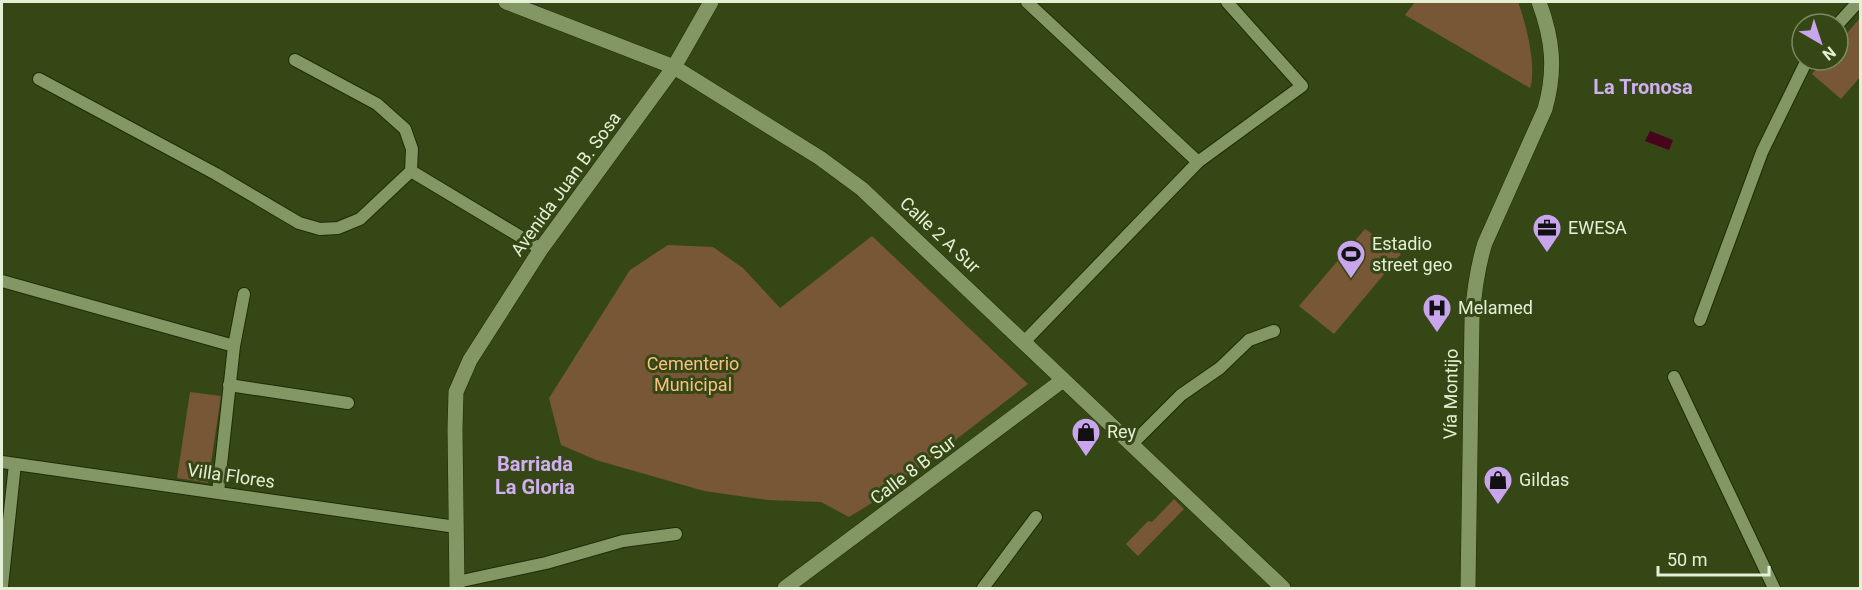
<svg xmlns="http://www.w3.org/2000/svg" width="1862" height="590" font-family="Roboto,sans-serif">
  <rect width="100%" height="100%" fill="#354715"/>
  <g fill="#775735">
    <path d="M 1415,2 L 1518,2 C 1526,23 1537,67 1530,88 L 1405,15 Z"/>
    <polygon points="1860,18 1860,77 1841,99 1812,74 1824,60 1838,60 1838,44"/>
    <polygon points="1365,229 1401,254 1334,334 1299,306"/>
    <polygon points="872,236 1028,384 880,498 849,517 821,502 768,500 704,491 596,460 561,445 549,398 630,270 668,245 713,247 743,268 780,308"/>
    <polygon points="190,392 221,396 208,483 177,478"/>
    <polygon points="1174,499 1184,509 1138,556 1126,544 1148,521 1152,522"/>
  </g>
  <polygon fill="#48041d" points="1650,131 1673,140 1669,150 1645,141"/>
  <g fill="none" stroke-linecap="round" stroke-linejoin="round">
    <g stroke="#1f2c06" stroke-width="14">
      <g id="street">
        <polyline points="1027,2 1198,162"/>
        <polyline points="1838,24 1858,2"/>
        <polyline points="295,60 377,104 405,129 412,149 411,171"/>
        <polyline points="39,79 216,174 299,223 320,229 338,228 360,219 411,171 541,249"/>
        <polyline points="2,281 234,346 218,492"/>
        <polyline points="1700,320 1762,152 1807,60"/>
        <polyline points="1024,342 1198,162 1302,86 1227,2"/>
        <polyline points="234,346 244,294"/>
        <polyline points="1674,377 1774,588"/>
        <polyline points="229,385 348,403"/>
        <polyline points="1131,445 1181,395 1220,368 1249,340 1274,331"/>
        <polyline points="2,462 456,527"/>
        <polyline points="457,582 546,563 623,541 676,534"/>
        <polyline points="2,586 15,464"/>
        <polyline points="983,588 1036,517"/>
      </g>
    </g>
    <g stroke="#1f2c06" stroke-width="16">
      <g id="secondary">
        <polyline points="506,2 674,67 820,158 862,189 1283,588"/>
        <polyline points="457,588 455,429 456,392 470,360 541,249 674,67 711,2"/>
        <polyline points="785,588 1063,380"/>
        <path d="M 1468,588 L 1472,319 C 1474,292 1477,268 1485,243 L 1545,109 C 1556,70 1553,40 1539,2"/>
      </g>
    </g>
    <use href="#street" stroke="#829764" stroke-width="12"/>
    <use href="#secondary" stroke="#829764" stroke-width="15"/>
  </g>
  <defs>
    <g id="office-pin" transform="scale(1.5)"><path d="M0 17L-7.5 6A9.5 9.5 0 1 1 7.5 6Z" fill="#c9a5ee" stroke="#354715"/><path d="M-6-3h4V-5.5h4V-3h4V5H-6ZM-1-4.5V-3h2v-1.5ZM-6 0V1H6V0Z" fill="#111"/></g>
    <g id="stadium-pin" transform="scale(1.5)"><path d="M0 17L-7.5 6A9.5 9.5 0 1 1 7.5 6Z" fill="#c9a5ee" stroke="#354715"/><path d="M0-5a6.5 5 0 1 0 0 10a6.5 5 0 1 0 0-10ZM-3.5-1.8h7v3.6h-7Z" fill="#111"/></g>
    <g id="hospital-pin" transform="scale(1.5)"><path d="M0 17L-7.5 6A9.5 9.5 0 1 1 7.5 6Z" fill="#c9a5ee" stroke="#354715"/><path d="M-5-5h3v3.5h4V-5h3V5h-3V1.5h-4V5h-3Z" fill="#111"/></g>
    <g id="shop-pin" transform="scale(1.5)"><path d="M0 17L-7.5 6A9.5 9.5 0 1 1 7.5 6Z" fill="#c9a5ee" stroke="#354715"/><path d="M-5-2.5h2.3a2.7 3.5 0 0 1 5.4 0H5L5.5 6h-11ZM-1.5-2.5h3a1.5 2.3 0 0 0-3 0Z" fill="#111"/></g>
  </defs>
  <g fill-rule="evenodd">
    <use href="#office-pin" x="1547" y="228"/>
    <use href="#stadium-pin" x="1351" y="254"/>
    <use href="#hospital-pin" x="1437" y="308"/>
    <use href="#shop-pin" x="1086" y="432"/>
    <use href="#shop-pin" x="1498" y="480"/>
  </g>
  <g text-anchor="middle" stroke-width="6" stroke-linejoin="round" paint-order="stroke">
    <g font-size="18" fill="#e4f0d5" stroke="#354715">
      <text transform="translate(566 184) rotate(-54)" y="6">Avenida Juan B. Sosa</text>
      <text transform="translate(940 235) rotate(43)" y="6">Calle 2 A Sur</text>
      <text transform="translate(1451 394) rotate(-89)" y="6">Vía Montijo</text>
      <text transform="translate(913 470) rotate(-37)" y="6">Calle 8 B Sur</text>
      <text transform="translate(231 476) rotate(8)" y="6">Villa Flores</text>
    </g>
    <g font-size="18" fill="#e4f0d5" stroke="#354715" text-anchor="start">
      <text x="1568" y="234">EWESA</text>
      <text x="1372" y="250">Estadio<tspan x="1372" dy="21">street geo</tspan></text>
      <text x="1458" y="314">Melamed</text>
      <text x="1107" y="438">Rey</text>
      <text x="1519" y="486">Gildas</text>
    </g>
    <g font-size="18" fill="#fabf81" stroke="#354715">
      <text x="693" y="370">Cementerio<tspan x="693" dy="21">Municipal</tspan></text>
    </g>
    <g font-size="20" font-weight="bold" fill="#d0aff2" stroke="#354715">
      <text x="1643" y="94">La Tronosa</text>
      <text x="535" y="471">Barriada<tspan x="535" dy="23">La Gloria</tspan></text>
    </g>
  </g>
  <rect width="1862" height="590" fill="none" stroke="#e4f0d5" stroke-width="6"/>
  <g transform="translate(1820 42) rotate(141)"><circle r="28" fill="#354715" stroke="#7b8b62" stroke-width="1.5"/>
  <path d="M0-4.5L10 22L0 15L-10 22Z" fill="#c9a5ee"/>
  <text y="-9" font-size="16" font-weight="bold" text-anchor="middle" fill="#e4f0d5">N</text>
  </g>
  <path d="M1658 566v9h111v-9" fill="none" stroke="#e4f0d5" stroke-width="3"/>
  <text x="1667" y="566" font-size="18" fill="#e4f0d5" stroke="#354715" stroke-width="4.5" paint-order="stroke">50 m</text>
</svg>
